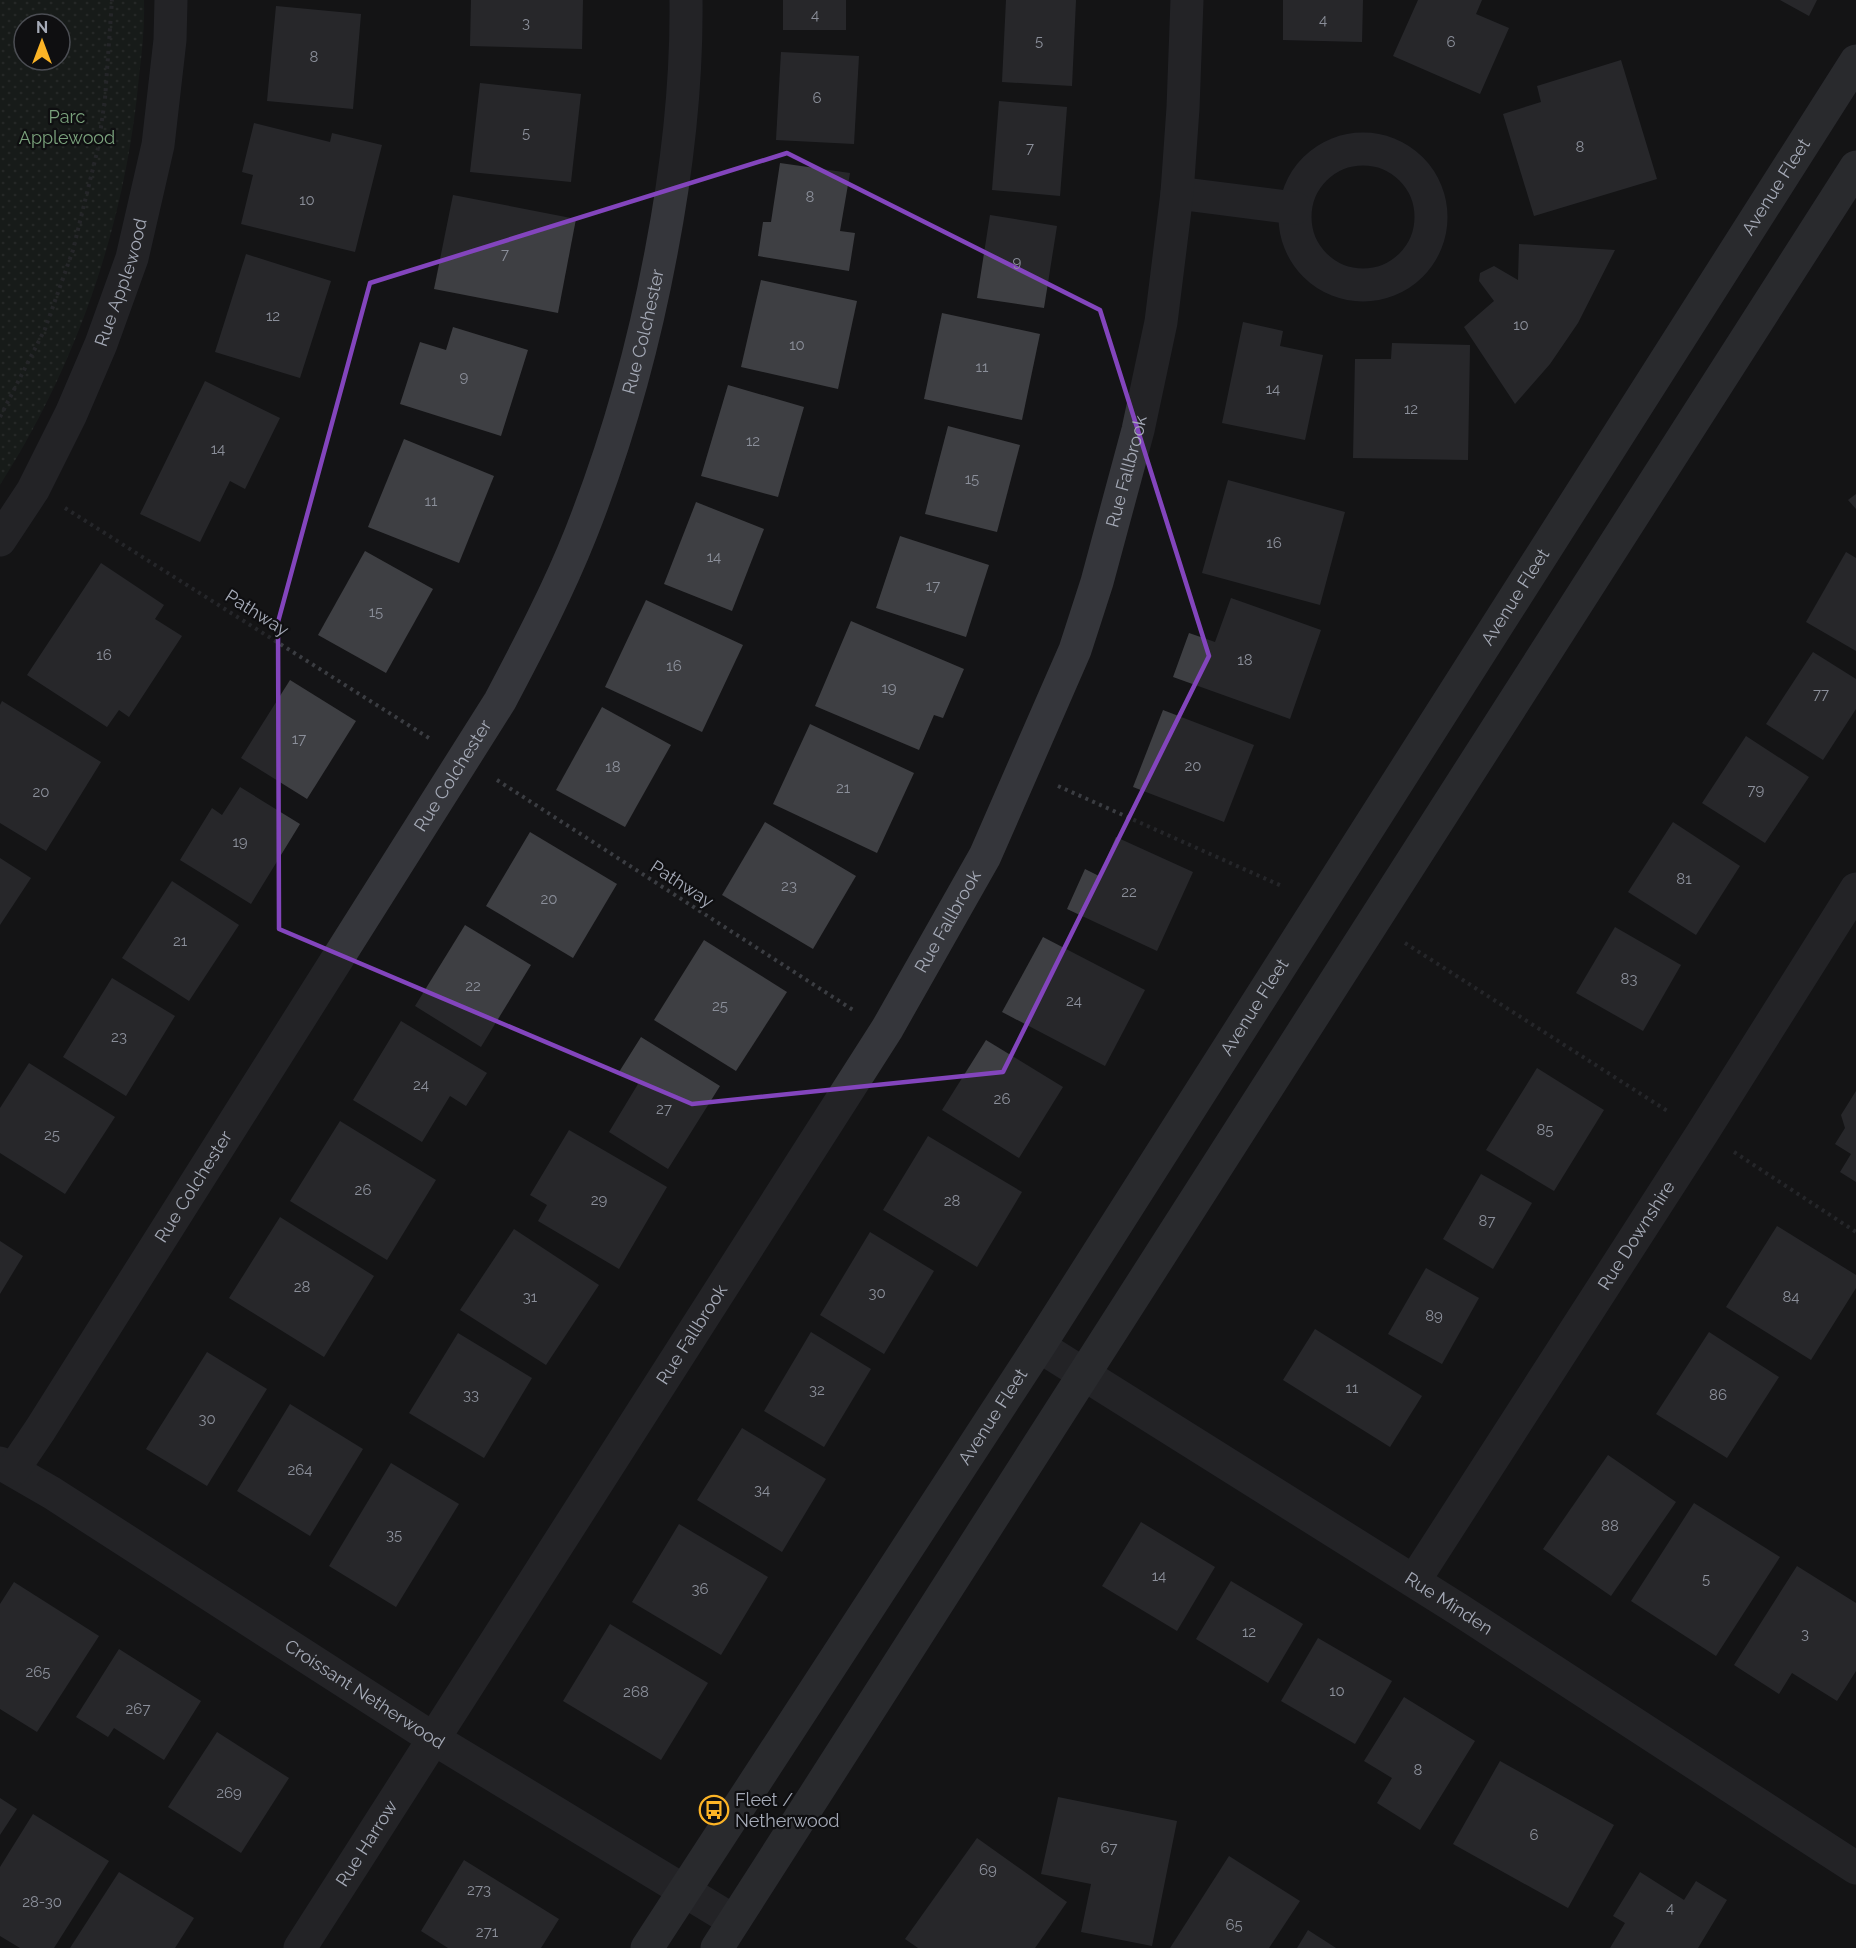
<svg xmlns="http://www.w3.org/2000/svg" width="1856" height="1948" font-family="Raleway,sans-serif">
  <defs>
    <pattern id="park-dots" width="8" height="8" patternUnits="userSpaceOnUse" patternTransform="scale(1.5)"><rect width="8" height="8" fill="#1c241d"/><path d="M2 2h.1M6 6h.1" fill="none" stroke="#3a413c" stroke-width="1.8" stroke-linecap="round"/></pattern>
  </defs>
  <rect width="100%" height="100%" fill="#141416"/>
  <path fill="url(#park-dots)" fill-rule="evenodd" d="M 0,0 L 144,0 C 145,26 142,52 139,77 C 126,221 78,363 0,485 ZM 24,24 L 60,24 L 60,60 L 24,60 Z"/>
  <g fill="#3e3f43">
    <polygon points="471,0 583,0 582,49 470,46"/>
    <rect x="783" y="0" width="63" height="30"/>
    <polygon points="1006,0 1076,0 1072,86 1002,82"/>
    <polygon points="1283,0 1363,0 1362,42 1283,40"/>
    <polygon points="1418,0 1482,0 1476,14 1509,28 1480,94 1393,56"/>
    <polygon points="1780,0 1817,0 1809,16"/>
    <polygon points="276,6 361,14 353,109 267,101"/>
    <polygon points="781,52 859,56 854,144 776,140"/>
    <polygon points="1621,60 1657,179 1534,216 1503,114 1541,102 1537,86"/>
    <polygon points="480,83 581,94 571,182 470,172"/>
    <polygon points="999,101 1067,107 1060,196 992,190"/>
    <polygon points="254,123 330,142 332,133 382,145 355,252 241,224 253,175 242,172"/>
    <polygon points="780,163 850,173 840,231 855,233 849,271 758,256 763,222 771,222"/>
    <polygon points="453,195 576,219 558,313 434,289"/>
    <polygon points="990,215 1057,226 1044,308 977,298"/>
    <polygon points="1519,244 1615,250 1578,323 1550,364 1515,404 1464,327 1494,301 1479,281 1480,273 1494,266 1518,280"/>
    <polygon points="246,254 331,281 300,378 215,352"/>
    <polygon points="761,280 857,301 838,389 741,367"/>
    <polygon points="942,313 1040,334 1022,420 924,399"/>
    <polygon points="1243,322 1283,331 1280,346 1323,355 1305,440 1222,423"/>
    <polygon points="453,327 528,350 501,436 400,404 420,342 446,350"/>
    <polygon points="1392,343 1470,345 1468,460 1353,458 1355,359 1391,359"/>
    <polygon points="205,381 280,418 245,489 230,481 200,542 140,514"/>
    <polygon points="728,385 804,407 778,497 701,476"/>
    <polygon points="948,426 1020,445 997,532 925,514"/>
    <polygon points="404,439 494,476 459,563 368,527"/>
    <polygon points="1228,480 1345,512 1320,605 1202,573"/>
    <polygon points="1856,494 1856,509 1848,500"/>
    <polygon points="696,502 764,529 732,611 664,584"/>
    <polygon points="900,536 989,565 966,637 876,608"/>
    <polygon points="365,551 433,589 386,673 318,635"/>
    <polygon points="1846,552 1856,558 1856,651 1806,622"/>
    <polygon points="101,563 164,605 155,619 182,636 129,717 119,710 107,727 27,675"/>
    <polygon points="1231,598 1321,630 1290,719 1173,677 1189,633 1215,642"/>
    <polygon points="646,600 743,645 702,732 605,687"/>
    <polygon points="851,621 964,669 943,718 934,715 919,750 815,706"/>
    <polygon points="1813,652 1856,679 1856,709 1823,760 1766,724"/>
    <polygon points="290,680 356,721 307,799 241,758"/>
    <polygon points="2,701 101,762 46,851 0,823 0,705"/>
    <polygon points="602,707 671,745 625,827 556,790"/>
    <polygon points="1163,710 1254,745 1224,822 1133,787"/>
    <polygon points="810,724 914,773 877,853 773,804"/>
    <polygon points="1746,736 1809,777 1765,843 1702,803"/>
    <polygon points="240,787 300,824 251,904 180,860 212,808 222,815"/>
    <polygon points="765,822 856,876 813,949 722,895"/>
    <polygon points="1673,822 1740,866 1696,935 1628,892"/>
    <polygon points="530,832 617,884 573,958 486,906"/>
    <polygon points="1116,837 1193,872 1157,951 1067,909 1085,869 1099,876"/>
    <polygon points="0,858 31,878 0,925"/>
    <polygon points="172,881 239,925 189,1001 122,958"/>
    <polygon points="465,925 531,965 481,1047 415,1006"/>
    <polygon points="1615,927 1681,965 1643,1031 1576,993"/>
    <polygon points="1043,937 1145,990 1105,1066 1002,1012"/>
    <polygon points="704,940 787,992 736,1071 654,1020"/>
    <polygon points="112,978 175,1016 126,1096 63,1057"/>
    <polygon points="401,1021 487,1073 466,1106 450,1096 422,1142 353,1100"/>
    <polygon points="641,1037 720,1086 668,1169 609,1132 638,1084 619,1072"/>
    <polygon points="986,1040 1063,1087 1019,1158 942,1110"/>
    <polygon points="29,1063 115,1117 65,1194 0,1153 0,1108"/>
    <polygon points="1537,1068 1604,1110 1554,1191 1486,1150"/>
    <polygon points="1856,1091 1856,1182 1840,1172 1851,1154 1835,1144 1845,1128 1841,1115"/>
    <polygon points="340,1121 436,1180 387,1260 290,1201"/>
    <polygon points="569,1130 667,1187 619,1269 538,1221 547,1205 530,1195"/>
    <polygon points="928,1136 1022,1192 977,1267 883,1210"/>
    <polygon points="1481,1174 1532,1203 1493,1269 1443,1239"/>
    <polygon points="280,1217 374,1276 324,1357 229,1298"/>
    <polygon points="1777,1226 1856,1275 1856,1288 1811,1360 1726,1307"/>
    <polygon points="514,1229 599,1285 546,1365 460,1310"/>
    <polygon points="870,1232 934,1271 884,1354 820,1315"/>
    <polygon points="0,1241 23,1256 0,1294"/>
    <polygon points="1426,1268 1479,1298 1442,1364 1388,1334"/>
    <polygon points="1315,1329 1422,1396 1390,1447 1283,1380"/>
    <polygon points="811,1332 871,1369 824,1447 764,1411"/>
    <polygon points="1709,1332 1779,1377 1727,1458 1656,1414"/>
    <polygon points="458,1333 532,1378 484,1458 409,1413"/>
    <polygon points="207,1352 267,1389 207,1486 146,1449"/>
    <polygon points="290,1404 363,1449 310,1536 237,1491"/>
    <polygon points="742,1428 826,1479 782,1552 697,1500"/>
    <polygon points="1608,1455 1676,1502 1611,1596 1543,1549"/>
    <polygon points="391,1463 459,1504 396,1607 329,1566"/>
    <polygon points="1694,1503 1780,1557 1716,1656 1631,1601"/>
    <polygon points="1141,1522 1215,1567 1177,1631 1102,1586"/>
    <polygon points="679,1524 768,1577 721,1655 632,1602"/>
    <polygon points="1797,1566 1856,1603 1856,1671 1837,1701 1792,1673 1779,1694 1734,1665"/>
    <polygon points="1231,1581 1303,1624 1268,1683 1196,1639"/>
    <polygon points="14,1582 99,1636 37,1732 0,1709 0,1604"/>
    <polygon points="610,1624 708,1683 661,1760 563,1701"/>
    <polygon points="1318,1638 1392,1681 1355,1744 1281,1701"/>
    <polygon points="119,1649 201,1701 164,1760 114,1728 108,1737 76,1717"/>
    <polygon points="1404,1697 1475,1741 1420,1830 1377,1803 1392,1778 1364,1761"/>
    <polygon points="217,1732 289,1778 241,1853 168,1807"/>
    <polygon points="1500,1761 1614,1825 1568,1908 1453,1844"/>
    <polygon points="1058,1797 1177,1821 1152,1946 1081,1932 1091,1884 1041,1874"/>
    <polygon points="0,1798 17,1809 0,1835"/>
    <polygon points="33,1814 109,1861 54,1948 20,1948 0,1936 0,1867"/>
    <polygon points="977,1838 1067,1902 1035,1948 918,1948 905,1939"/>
    <polygon points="1229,1856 1300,1901 1269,1948 1170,1948"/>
    <polygon points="464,1860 559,1919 541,1948 448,1948 421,1931"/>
    <polygon points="119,1872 194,1918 175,1948 70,1948"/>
    <polygon points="1640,1872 1684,1900 1696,1881 1727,1900 1698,1948 1610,1948 1625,1923 1613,1916"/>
    <polygon points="1308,1930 1336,1948 1297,1948"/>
  </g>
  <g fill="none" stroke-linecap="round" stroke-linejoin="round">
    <g stroke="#3b3d42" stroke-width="4" stroke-dasharray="3 4.5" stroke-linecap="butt">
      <polyline points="0,417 45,329 73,250 98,148 105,99 112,0"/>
      <polyline points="65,508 432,740"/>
      <polyline points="497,780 853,1010"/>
      <polyline points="1058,786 1284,887"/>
      <polyline points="1405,943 1669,1112"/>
      <polyline points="1734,1152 1856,1232"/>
    </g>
    <g stroke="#35363b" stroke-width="33">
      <circle cx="1363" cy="217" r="68"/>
      <polyline points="1177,193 1295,208"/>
      <path id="s1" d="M 0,540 L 33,490 L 71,414 L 101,344 L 132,258 L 158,145 L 170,40 L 171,0"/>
      <path id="s2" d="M 1039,1346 L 1458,1609 L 1856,1868"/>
      <path id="s3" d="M 0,1463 L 52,1493 L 434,1739 L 734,1921"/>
      <path id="s4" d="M 13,1470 L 40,1430 L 500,701 C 529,646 558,591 581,533 C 617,442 643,349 661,253 C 677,170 687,85 686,0"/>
      <path id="s5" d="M 1414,1581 L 1703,1132 L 1856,889"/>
      <path id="s6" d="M 300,1948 L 887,1029 L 985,856 L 1075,650 L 1097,582 L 1138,430 L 1161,322 L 1177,193 L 1183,108 L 1187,0"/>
    </g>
    <g stroke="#43454b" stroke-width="33">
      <path id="s7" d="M 647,1948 L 1039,1346 L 1856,61"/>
      <polyline points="717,1948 1856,167"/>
    </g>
  </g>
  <path d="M0 0H1856V1948H0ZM 787,153 L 1100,310 L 1209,656 L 1003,1072 L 692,1104 L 279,929 L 278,622 L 370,283 Z" fill="#141416" fill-opacity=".55" fill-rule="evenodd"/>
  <path fill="none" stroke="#8345bd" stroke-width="4.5" stroke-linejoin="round" d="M 787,153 L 1100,310 L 1209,656 L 1003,1072 L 692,1104 L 279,929 L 278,622 L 370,283 Z"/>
  <defs>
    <g id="bus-ring" transform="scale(1.5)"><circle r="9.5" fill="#0f0f11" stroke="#fcb426" stroke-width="1.5"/><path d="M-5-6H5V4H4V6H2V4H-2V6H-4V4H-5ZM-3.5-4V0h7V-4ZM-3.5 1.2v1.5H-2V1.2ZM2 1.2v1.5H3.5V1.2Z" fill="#fcb426"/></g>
  </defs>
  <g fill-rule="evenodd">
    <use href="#bus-ring" x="714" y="1810"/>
  </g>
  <g text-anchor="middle" stroke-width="4.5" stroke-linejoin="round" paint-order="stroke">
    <g font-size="15" fill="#8b8f9a">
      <text x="815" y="20">4</text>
      <text x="1323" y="25">4</text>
      <text x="526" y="28">3</text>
      <text x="1039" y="46">5</text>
      <text x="1451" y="47">6</text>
      <text x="314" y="62">8</text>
      <text x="817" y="103">6</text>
      <text x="526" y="138">5</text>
      <text x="1580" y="152">8</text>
      <text x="1030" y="153">7</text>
      <text x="810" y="202">8</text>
      <text x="307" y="205">10</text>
      <text x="505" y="259">7</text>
      <text x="1017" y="267">9</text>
      <text x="273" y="321">12</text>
      <text x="1521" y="330">10</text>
      <text x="797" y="350">10</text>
      <text x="982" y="372">11</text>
      <text x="464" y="382">9</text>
      <text x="1273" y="394">14</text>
      <text x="1411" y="414">12</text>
      <text x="753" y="446">12</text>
      <text x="218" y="454">14</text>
      <text x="972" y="484">15</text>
      <text x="431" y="506">11</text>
      <text x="1274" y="548">16</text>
      <text x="714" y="562">14</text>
      <text x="933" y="591">17</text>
      <text x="376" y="617">15</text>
      <text x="104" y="660">16</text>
      <text x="1245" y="665">18</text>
      <text x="674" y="671">16</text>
      <text x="889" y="693">19</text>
      <text x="1821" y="699">77</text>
      <text x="299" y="744">17</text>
      <text x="1193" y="771">20</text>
      <text x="613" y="772">18</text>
      <text x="843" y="793">21</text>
      <text x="1756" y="795">79</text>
      <text x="41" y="797">20</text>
      <text x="240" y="847">19</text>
      <text x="1684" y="884">81</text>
      <text x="789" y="891">23</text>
      <text x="1129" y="897">22</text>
      <text x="549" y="904">20</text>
      <text x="180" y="946">21</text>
      <text x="1629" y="984">83</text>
      <text x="473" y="991">22</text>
      <text x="1074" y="1006">24</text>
      <text x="720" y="1011">25</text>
      <text x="119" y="1042">23</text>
      <text x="421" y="1090">24</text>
      <text x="1002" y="1104">26</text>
      <text x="664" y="1114">27</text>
      <text x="1545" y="1135">85</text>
      <text x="52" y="1140">25</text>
      <text x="363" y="1195">26</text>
      <text x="599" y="1205">29</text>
      <text x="952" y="1206">28</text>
      <text x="1487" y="1226">87</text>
      <text x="302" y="1292">28</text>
      <text x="877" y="1298">30</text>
      <text x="530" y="1302">31</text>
      <text x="1791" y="1302">84</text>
      <text x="1434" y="1321">89</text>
      <text x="1352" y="1393">11</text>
      <text x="817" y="1395">32</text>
      <text x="471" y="1400">33</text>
      <text x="1718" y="1400">86</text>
      <text x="207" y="1424">30</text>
      <text x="300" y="1475">264</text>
      <text x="762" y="1495">34</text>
      <text x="1610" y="1531">88</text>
      <text x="394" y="1540">35</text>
      <text x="1159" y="1581">14</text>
      <text x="1706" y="1584">5</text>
      <text x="700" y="1594">36</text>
      <text x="1249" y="1637">12</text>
      <text x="1805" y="1639">3</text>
      <text x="38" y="1677">265</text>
      <text x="1337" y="1696">10</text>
      <text x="636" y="1697">268</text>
      <text x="138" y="1714">267</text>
      <text x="1418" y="1775">8</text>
      <text x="229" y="1798">269</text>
      <text x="1534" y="1840">6</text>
      <text x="1109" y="1853">67</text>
      <text x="988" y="1875">69</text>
      <text x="479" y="1895">273</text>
      <text x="42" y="1907">28-30</text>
      <text x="1670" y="1913">4</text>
      <text x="1234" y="1930">65</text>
      <text x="487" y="1937">271</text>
    </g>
    <g font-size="18" fill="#7ba37d" stroke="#0f0f11">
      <text x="67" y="123">Parc<tspan x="67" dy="21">Applewood</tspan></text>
    </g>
    <g font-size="18" fill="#a5aab7" stroke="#0f0f11">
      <text dy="6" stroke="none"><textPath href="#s7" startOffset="2092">Avenue Fleet</textPath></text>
      <text dy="6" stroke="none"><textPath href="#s1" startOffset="286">Rue Applewood</textPath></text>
      <text dy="6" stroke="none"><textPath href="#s4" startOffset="1308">Rue Colchester</textPath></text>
      <text dy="6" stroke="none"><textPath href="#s6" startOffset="1700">Rue Fallbrook</textPath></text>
      <text dy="6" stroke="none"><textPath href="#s7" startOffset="1606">Avenue Fleet</textPath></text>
      <text transform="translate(257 613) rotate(32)" y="6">Pathway</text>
      <text dy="6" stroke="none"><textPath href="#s4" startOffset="822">Rue Colchester</textPath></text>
      <text transform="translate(682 884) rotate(33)" y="6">Pathway</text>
      <text dy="6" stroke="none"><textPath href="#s6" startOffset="1214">Rue Fallbrook</textPath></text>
      <text dy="6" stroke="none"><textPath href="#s7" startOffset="1120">Avenue Fleet</textPath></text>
      <text dy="6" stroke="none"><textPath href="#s4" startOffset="336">Rue Colchester</textPath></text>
      <text dy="6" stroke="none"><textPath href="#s5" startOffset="411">Rue Downshire</textPath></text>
      <text dy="6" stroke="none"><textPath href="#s6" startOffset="728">Rue Fallbrook</textPath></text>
      <text dy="6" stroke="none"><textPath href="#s7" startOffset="634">Avenue Fleet</textPath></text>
      <text dy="6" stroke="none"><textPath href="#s2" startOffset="484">Rue Minden</textPath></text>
      <text dy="6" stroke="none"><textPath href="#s3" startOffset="432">Croissant Netherwood</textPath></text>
      <text dy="6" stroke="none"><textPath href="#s6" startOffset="124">Rue Harrow</textPath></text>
    </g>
    <g font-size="18" fill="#a5aab7" stroke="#0f0f11" text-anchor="start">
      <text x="735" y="1806">Fleet /<tspan x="735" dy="21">Netherwood</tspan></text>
    </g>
  </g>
  <g transform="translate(42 42)"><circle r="28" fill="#0f0f11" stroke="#4b4d53" stroke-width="1.5"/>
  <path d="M0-4.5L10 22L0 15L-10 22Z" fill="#fcb426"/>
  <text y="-9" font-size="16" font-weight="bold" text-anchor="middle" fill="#a5aab7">N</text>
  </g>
</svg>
